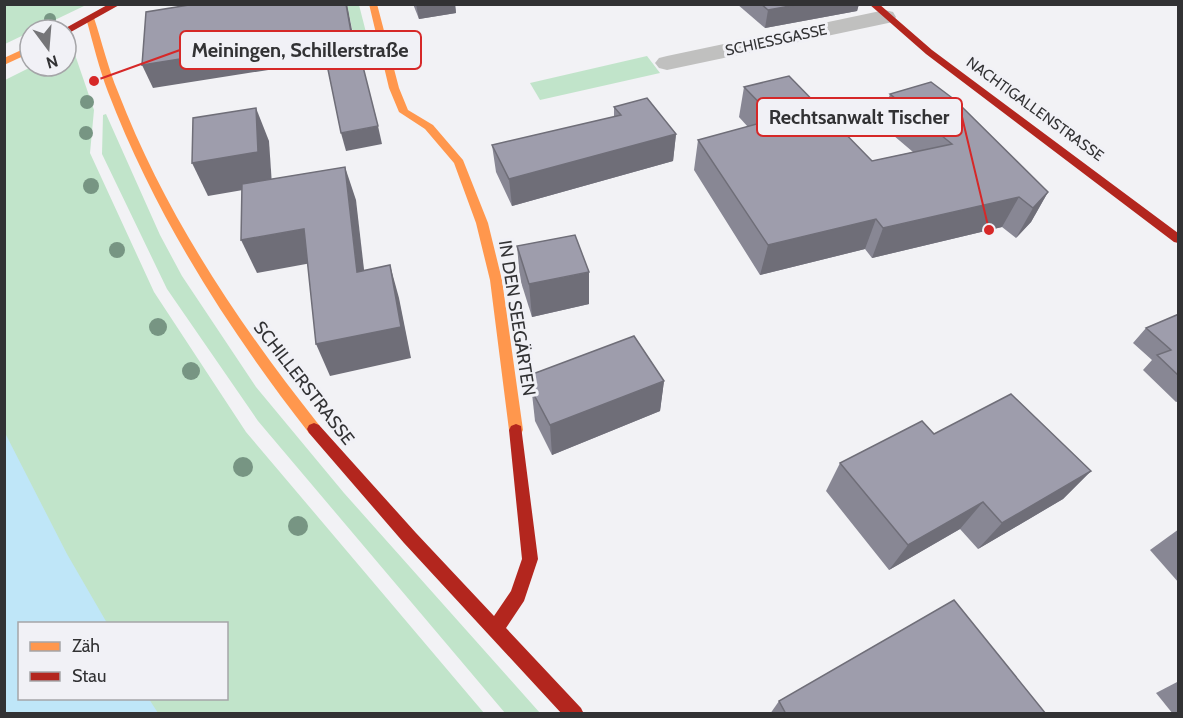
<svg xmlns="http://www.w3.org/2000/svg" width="1183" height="718" font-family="Cabin,sans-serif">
  <rect width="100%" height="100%" fill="#f2f2f5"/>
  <g fill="#c1e4ca" fill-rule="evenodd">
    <polygon points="5,4 86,4 86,5 5,44"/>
    <polygon points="347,5 359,5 369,44 356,47"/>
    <path d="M 72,46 L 94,110 L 90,153 L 154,292 L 246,432 L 484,713 L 5,714 L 5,80 L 33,66 L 66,66 L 66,49 ZM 20,624 L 226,624 L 226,698 L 20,698 Z"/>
    <polygon points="647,56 660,73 540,100 530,83"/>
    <polygon points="106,114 160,235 182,276 256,387 344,493 540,713 505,713 258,421 167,289 102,154 103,115"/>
  </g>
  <polygon fill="#bfe6f8" points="4,431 67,554 107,623 20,624 20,698 149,699 158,713 5,713"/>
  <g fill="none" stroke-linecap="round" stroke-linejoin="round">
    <polygon fill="#c0c0bf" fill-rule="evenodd" points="885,10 893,12 896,17 893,22 667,70 659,68 655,63 659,58 667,56"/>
    <g fill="#ff974d" fill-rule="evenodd">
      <polygon points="369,4 377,4 399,88 408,110 433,125 463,160 488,223 502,280 523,430 521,434 516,436 511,434 509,430 490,280 476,223 454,163 425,129 399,112 389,88"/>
      <path d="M 90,15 L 94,18 C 102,42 108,68 118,92 C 165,214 238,323 319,425 L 321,429 L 319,433 L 314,435 L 309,433 C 228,329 156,217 108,92 C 99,68 93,43 86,18 Z"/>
      <polygon points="30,46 30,53 4,65 4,58"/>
    </g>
    <g fill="#b3261e" fill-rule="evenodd">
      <polygon points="109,4 121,4 69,33 66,34 66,30 62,30"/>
      <polygon points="869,4 879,4 932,50 1178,233 1178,243 1174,242 926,54"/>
      <polygon points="314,423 319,425 416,533 494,616 511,591 522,559 509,430 511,426 516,424 521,426 538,559 524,601 506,628 581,708 584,714 562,714 404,543 309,433 307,429 309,425"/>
    </g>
  </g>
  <g fill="#779583">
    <circle cx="50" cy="19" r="6"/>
    <circle cx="87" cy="102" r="7"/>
    <circle cx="86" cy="133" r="7"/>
    <circle cx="91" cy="186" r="8"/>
    <circle cx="117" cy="250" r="8"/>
    <circle cx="158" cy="327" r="9"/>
    <circle cx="191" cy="371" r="9"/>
    <circle cx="243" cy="467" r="10"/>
    <circle cx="298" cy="526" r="10"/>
  </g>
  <g fill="#888794">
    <polygon points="413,4 455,4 456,13 419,19"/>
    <polygon points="737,4 859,4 857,11 765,28"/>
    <polygon points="744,87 872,161 913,152 880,124 890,94 1048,192 1031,222 1016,238 1002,227 872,258 865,249 760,275 694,170 698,140 748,127 739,117"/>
    <polygon points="614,107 676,134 673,161 512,206 496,172 492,145 614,117"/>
    <polygon points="517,246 589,304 532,317 520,279"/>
    <polygon points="1179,314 1179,401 1176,402 1143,370 1152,360 1133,343 1146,328"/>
    <polygon points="530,375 664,381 660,411 552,455 535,421"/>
    <polygon points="934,434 1091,471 1063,499 978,549 960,529 889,570 826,491 840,463"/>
    <polygon points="1179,529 1179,583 1150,550"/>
    <polygon points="1179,681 1179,714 1173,714 1156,693"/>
    <polygon points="779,701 1046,714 770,714"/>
  </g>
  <g fill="#6f6e78">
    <polygon points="346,4 347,4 357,56 153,88 142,65"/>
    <polygon points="416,4 455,4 456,13 419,19"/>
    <polygon points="801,4 859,4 857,11 765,28 768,10"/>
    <polygon points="256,108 269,141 272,185 208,196 192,163"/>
    <polygon points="378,126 382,144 346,151 341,133"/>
    <polygon points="676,134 673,161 512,206 509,179"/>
    <polygon points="345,167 356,200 368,304 357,272"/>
    <polygon points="1048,192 1031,222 1016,238 1033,208"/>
    <polygon points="1019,197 1002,227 872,258 883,228"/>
    <polygon points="876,219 865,249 760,275 768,245"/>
    <polygon points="304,229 317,262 257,273 241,240"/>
    <polygon points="390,265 399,298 411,358 330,376 316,344"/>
    <polygon points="589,272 589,304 532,317 529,284"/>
    <polygon points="664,381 660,411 552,455 550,425"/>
    <polygon points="1091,471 1063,499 978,549 1002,523"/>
    <polygon points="983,502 960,529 889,570 908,545"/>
  </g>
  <g fill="#9e9dac" stroke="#6f6e78" stroke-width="1.5">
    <polygon points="195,4 346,4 351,32 142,65 146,12"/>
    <polygon points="761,4 801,4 768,10"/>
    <polygon points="356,39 378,126 341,133 323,45"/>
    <polygon points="789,76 872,161 952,144 890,94 931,82 955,100 1048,192 1033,208 1019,197 883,228 876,219 768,245 698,140 775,119 744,87"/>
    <polygon points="647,98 676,134 509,179 492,145 621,115 614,107"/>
    <polygon points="256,108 258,152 192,163 193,118"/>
    <polygon points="345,167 357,272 390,265 401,327 316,344 304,229 241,240 242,184"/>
    <polygon points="575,235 589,272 529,284 517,246"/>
    <polygon points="1179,314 1179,376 1157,355 1171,350 1146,328"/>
    <polygon points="634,336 664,381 550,425 532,391 530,375"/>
    <polygon points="1011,394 1091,471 1002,523 983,502 908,545 840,463 922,421 934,434"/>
    <polygon points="954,600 1046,714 786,714 779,701"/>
  </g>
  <g text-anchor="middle" stroke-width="6" stroke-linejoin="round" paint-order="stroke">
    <g font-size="15" fill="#323234" stroke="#f1f1f6">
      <text transform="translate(776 40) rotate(-12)" y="5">SCHIESSGASSE</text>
      <text transform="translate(1035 109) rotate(36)" y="5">NACHTIGALLENSTRASSE</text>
    </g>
    <g font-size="18" fill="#323234" stroke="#f1f1f6">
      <text transform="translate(517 318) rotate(81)" y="6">IN DEN SEEGÄRTEN</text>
      <text transform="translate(304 383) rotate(52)" y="6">SCHILLERSTRASSE</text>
    </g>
  </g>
  <path fill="none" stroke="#d62828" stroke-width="2" d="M94 81L180 50M989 230L962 117"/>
  <g fill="#d62828" stroke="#f1f1f6" stroke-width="2">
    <circle cx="94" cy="81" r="6"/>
    <circle cx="989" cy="230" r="6"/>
  </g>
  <g fill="#f1f1f6" stroke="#d62828" stroke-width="2">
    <rect x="180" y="31" width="241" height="38" rx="6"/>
    <rect x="757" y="98" width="205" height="38" rx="6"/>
  </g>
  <g font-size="20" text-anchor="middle" font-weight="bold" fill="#323234">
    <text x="300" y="57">Meiningen, Schillerstraße</text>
    <text x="859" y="124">Rechtsanwalt Tischer</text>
  </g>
  <rect width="1183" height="718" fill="none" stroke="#323234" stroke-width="12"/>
  <rect x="18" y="622" width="210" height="78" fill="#f1f1f6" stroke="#a5a5a8" stroke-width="1.5"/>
  <rect x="30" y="642" width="30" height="9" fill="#ff974d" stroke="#a5a5a8" stroke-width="1.5"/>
  <text x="72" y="652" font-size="18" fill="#323234">Zäh</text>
  <rect x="30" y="672" width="30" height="9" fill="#b3261e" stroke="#a5a5a8" stroke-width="1.5"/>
  <text x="72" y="682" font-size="18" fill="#323234">Stau</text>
  <g transform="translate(48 48) rotate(164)"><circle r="28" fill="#f1f1f6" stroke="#a5a5a8" stroke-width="1.5"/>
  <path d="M0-4.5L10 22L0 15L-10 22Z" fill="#757578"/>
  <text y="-9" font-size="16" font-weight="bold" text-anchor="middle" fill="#323234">N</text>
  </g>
</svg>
